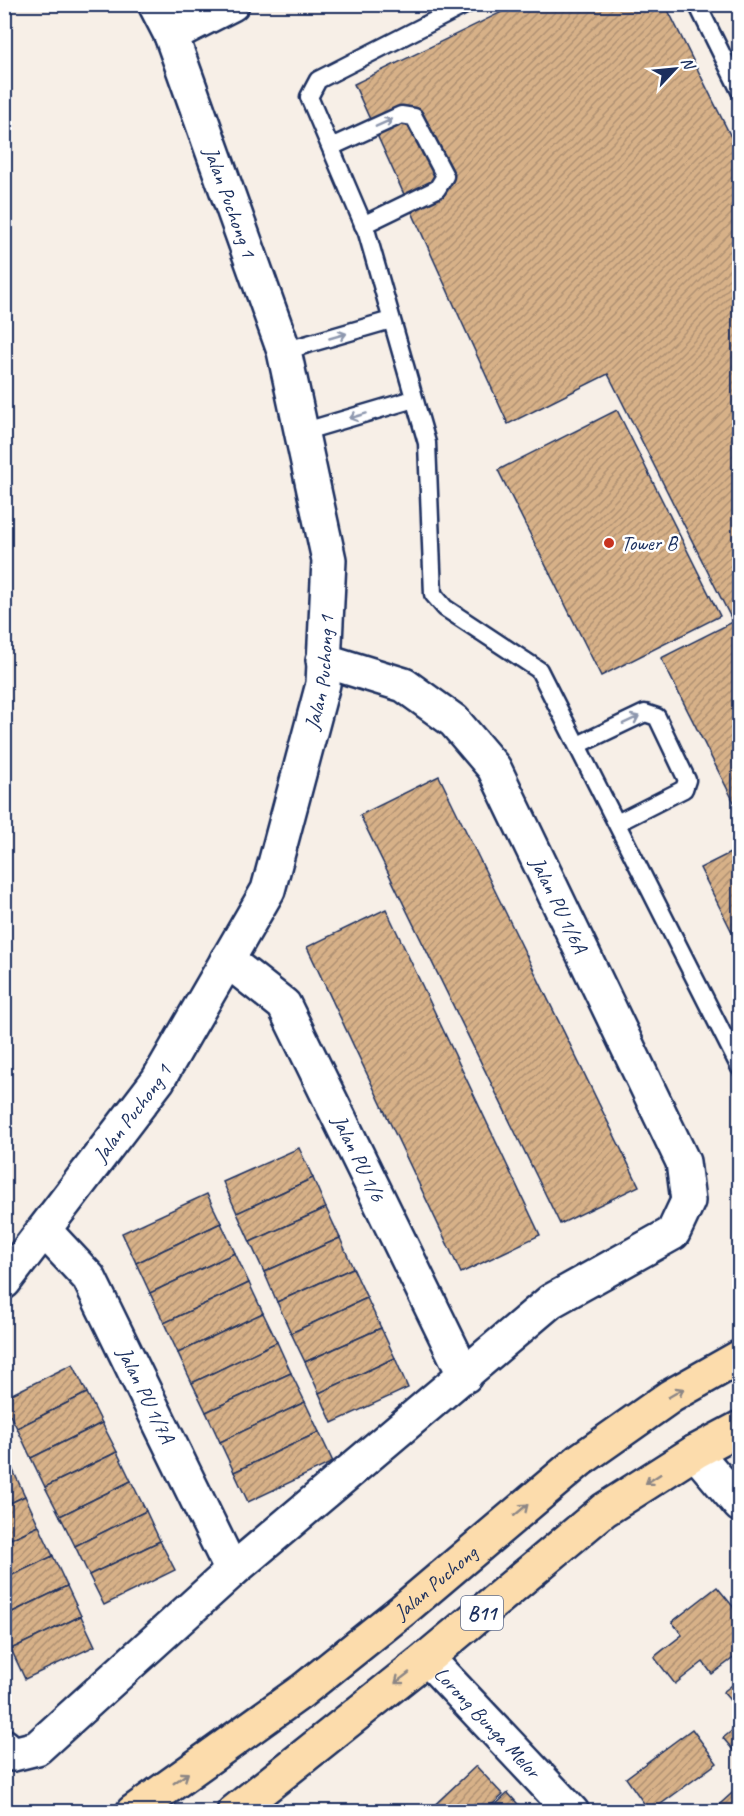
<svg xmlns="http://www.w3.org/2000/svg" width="744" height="1816" font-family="Caveat,sans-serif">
  <defs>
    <pattern id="building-hatch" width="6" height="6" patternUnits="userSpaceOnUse" patternTransform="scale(1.5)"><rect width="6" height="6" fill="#d7b188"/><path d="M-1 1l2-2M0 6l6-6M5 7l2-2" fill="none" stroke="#ae9072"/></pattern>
  </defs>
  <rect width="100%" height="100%" fill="#f7efe7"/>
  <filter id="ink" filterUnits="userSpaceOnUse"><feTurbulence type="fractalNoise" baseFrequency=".0167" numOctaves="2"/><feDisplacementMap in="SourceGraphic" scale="12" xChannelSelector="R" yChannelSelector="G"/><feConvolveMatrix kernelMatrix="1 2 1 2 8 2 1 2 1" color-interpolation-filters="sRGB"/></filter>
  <g filter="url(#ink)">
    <g fill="url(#building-hatch)" stroke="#1b2f5e" stroke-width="1.5">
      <polygon points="518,4 665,4 740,155 740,814 661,658 733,622 608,374 508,424 354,84"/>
      <polygon points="617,410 720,616 601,676 498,470"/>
      <polygon points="439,776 639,1186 560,1224 360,815"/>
      <polygon points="740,848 740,948 700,868"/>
      <polygon points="386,909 540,1235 461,1273 307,947"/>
      <polygon points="299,1148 313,1178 237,1213 223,1182"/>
      <polygon points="313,1178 326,1208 250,1242 237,1213"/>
      <polygon points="207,1194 221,1223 136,1263 122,1233"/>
      <polygon points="326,1208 340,1238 264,1272 250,1242"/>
      <polygon points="221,1223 235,1253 150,1293 136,1263"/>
      <polygon points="340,1238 353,1268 277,1302 264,1272"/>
      <polygon points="235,1253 249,1283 164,1323 150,1293"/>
      <polygon points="353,1268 367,1298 291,1333 277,1302"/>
      <polygon points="249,1283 263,1313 178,1353 164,1323"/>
      <polygon points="367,1298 381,1328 305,1362 291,1333"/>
      <polygon points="263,1313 277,1342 192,1383 178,1353"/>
      <polygon points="381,1328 395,1358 319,1393 305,1362"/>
      <polygon points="277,1342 291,1373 206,1412 192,1383"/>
      <polygon points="395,1358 408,1388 332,1423 319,1393"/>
      <polygon points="73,1364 87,1393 17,1428 4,1404 4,1398"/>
      <polygon points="291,1373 305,1402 220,1442 206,1412"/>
      <polygon points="87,1393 102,1423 31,1458 17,1428"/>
      <polygon points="305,1402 319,1432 234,1472 220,1442"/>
      <polygon points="102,1423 117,1452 45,1487 31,1458"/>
      <polygon points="319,1432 333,1462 248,1502 234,1472"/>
      <polygon points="117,1452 131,1481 60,1516 45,1487"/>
      <polygon points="4,1453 11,1466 4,1469"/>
      <polygon points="11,1466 25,1496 4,1506 4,1469"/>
      <polygon points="131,1481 146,1511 75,1546 60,1516"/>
      <polygon points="25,1496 39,1526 4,1542 4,1506"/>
      <polygon points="146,1511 160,1541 89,1575 75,1546"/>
      <polygon points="39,1526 53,1556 4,1579 4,1542"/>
      <polygon points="160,1541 175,1570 104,1605 89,1575"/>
      <polygon points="53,1556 67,1586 4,1616 4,1579"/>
      <polygon points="67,1586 81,1616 11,1649 4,1636 4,1616"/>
      <polygon points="717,1587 740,1615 740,1653 712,1674 703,1662 675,1684 654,1657 682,1635 672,1622"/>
      <polygon points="81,1616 95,1646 25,1679 11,1649"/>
      <polygon points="740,1679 740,1712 723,1692"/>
      <polygon points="740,1724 740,1757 739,1757 723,1738"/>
      <polygon points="692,1729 717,1763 650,1812 626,1778"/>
      <polygon points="476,1766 503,1795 484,1812 427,1812"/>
      <polygon points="740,1786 740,1812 711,1812"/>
      <polygon points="508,1793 525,1812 488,1812"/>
    </g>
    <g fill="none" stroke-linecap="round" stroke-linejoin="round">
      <g stroke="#1b2f5e" stroke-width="21">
        <g id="lane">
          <polyline points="467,4 318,80 309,97 367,233 427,443 433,594 445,608 539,670 740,1068"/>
          <polyline points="697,4 740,91"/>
          <polyline points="331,147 401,115 414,117 445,176 437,189 363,225"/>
          <polyline points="284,351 391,320"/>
          <polyline points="302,432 414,399"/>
          <polyline points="578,745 645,713 657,717 687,780 684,789 617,823"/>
        </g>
      </g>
      <g stroke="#1b2f5e" stroke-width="38">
        <g id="street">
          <polyline points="171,35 232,4"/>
          <path id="s1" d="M 227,960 L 284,1005 L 465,1376"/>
          <path id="s2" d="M 44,1230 L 89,1278 L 232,1571"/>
          <polyline points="695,1452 740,1505"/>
          <path id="s3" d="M 427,1658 L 572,1812"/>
          <polyline points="4,1746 13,1754 37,1748 232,1571 551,1301 673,1233 688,1201 683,1162 494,768 454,721 404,685 323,660"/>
        </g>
      </g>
      <g stroke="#1b2f5e" stroke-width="38">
        <g id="secondary">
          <path id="s4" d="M 4,1282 L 158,1080 L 268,890 L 323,684 L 329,560 L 284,351 L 171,35 L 155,4"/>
        </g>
      </g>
      <g stroke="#1b2f5e" stroke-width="38">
        <g id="primary">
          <path id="s5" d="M 133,1812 L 302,1691 L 403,1610 L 580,1460 L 671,1396 L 740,1357"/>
          <polyline points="234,1812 427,1658 604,1510 695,1452 740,1428"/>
        </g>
      </g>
      <use href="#lane" stroke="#fff" stroke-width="16"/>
      <use href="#street" stroke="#fff" stroke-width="33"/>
      <use href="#secondary" stroke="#fff" stroke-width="33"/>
      <use href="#primary" stroke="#fcdcac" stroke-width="33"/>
    </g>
    <defs><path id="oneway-shaft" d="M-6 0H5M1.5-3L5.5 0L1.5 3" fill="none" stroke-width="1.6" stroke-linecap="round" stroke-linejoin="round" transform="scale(1.5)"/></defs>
    <g stroke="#8d97ae">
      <use href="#oneway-shaft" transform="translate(384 123) rotate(-24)"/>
      <use href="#oneway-shaft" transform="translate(338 336) rotate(-16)"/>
      <use href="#oneway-shaft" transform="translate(358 416) rotate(163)"/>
      <use href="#oneway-shaft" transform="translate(631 720) rotate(-25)"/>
    </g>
    <g stroke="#8c8685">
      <use href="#oneway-shaft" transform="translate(676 1393) rotate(-30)"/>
      <use href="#oneway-shaft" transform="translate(653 1479) rotate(147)"/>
      <use href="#oneway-shaft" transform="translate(521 1510) rotate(-40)"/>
      <use href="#oneway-shaft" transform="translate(402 1678) rotate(142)"/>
      <use href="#oneway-shaft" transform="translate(181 1778) rotate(-35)"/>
    </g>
  </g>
  <circle fill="#c8321e" stroke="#fff" stroke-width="2" cx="609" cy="543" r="6"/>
  <g text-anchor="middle" stroke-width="5" stroke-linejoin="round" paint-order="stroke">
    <rect fill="#fff" stroke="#5f6d8e" stroke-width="1.5" x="461" y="1596" width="42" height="34" rx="4.5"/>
    <g font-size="20" font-weight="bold" fill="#1b2f5e">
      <text x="482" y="1620">B11</text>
    </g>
    <g font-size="21" fill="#1b2f5e" stroke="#fff">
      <text transform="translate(230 202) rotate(70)" y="7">Jalan Puchong 1</text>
      <text dy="7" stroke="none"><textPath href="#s4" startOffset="698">Jalan Puchong 1</textPath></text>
      <text transform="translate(559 905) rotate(64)" y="7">Jalan PU 1/6A</text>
      <text dy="7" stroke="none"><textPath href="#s4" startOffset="212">Jalan Puchong 1</textPath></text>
      <text dy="7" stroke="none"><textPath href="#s1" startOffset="243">Jalan PU 1/6</textPath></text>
      <text dy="7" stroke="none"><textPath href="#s2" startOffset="196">Jalan PU 1/7A</textPath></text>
      <text dy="7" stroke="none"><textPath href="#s5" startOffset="380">Jalan Puchong</textPath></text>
      <text dy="7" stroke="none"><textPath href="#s3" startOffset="88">Lorong Bunga Melor</textPath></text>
    </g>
    <g font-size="21" fill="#1b2f5e" stroke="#fff" text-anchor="start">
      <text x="621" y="550">Tower B</text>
    </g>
  </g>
  <rect width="744" height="1816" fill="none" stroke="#fff" stroke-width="24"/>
  <rect x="12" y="12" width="720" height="1792" fill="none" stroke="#1b2f5e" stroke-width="2" filter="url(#ink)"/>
  <g transform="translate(675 69) rotate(64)" stroke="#ffffff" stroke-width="4.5" paint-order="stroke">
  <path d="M0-4.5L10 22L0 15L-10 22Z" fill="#1b2f5e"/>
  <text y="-9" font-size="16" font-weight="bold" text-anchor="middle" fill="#1b2f5e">N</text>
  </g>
</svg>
